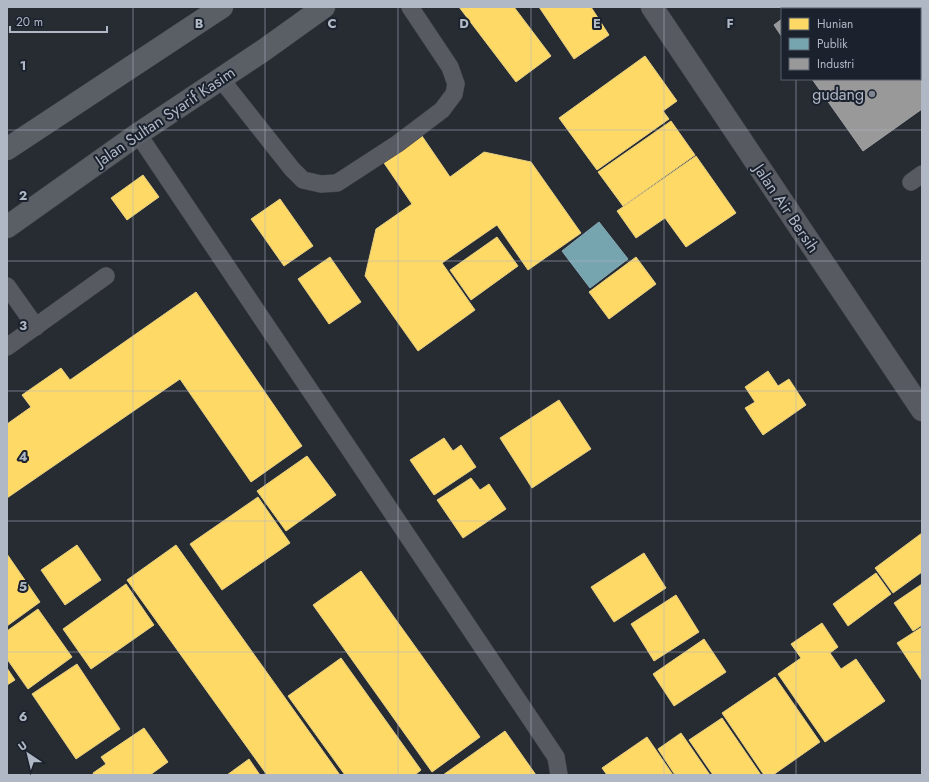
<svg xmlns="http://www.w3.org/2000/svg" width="929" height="782" font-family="Jost,sans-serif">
  <rect width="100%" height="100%" fill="#272c33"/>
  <g fill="#ffd966" stroke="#e7cf82">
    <polygon points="459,7 514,7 551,56 516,82"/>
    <polygon points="539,7 591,7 609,35 574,59"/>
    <polygon points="645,56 677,101 663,111 669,119 597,170 559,118"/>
    <polygon points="671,121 695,155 623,206 598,172"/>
    <polygon points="422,136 450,177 484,152 531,162 581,233 528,270 497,225 442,263 475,310 418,351 365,276 376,229 412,204 384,163"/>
    <polygon points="696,156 736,213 686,247 665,218 636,238 617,211"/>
    <polygon points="143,175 159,197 127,220 111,198"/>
    <polygon points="280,199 313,246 284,266 251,219"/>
    <polygon points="497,237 518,266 471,300 450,270"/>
    <polygon points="330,257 361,302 329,324 298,279"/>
    <polygon points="636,257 656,284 609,319 589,292"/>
    <polygon points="196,292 302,446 251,482 180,379 7,498 7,424 31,407 22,395 61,368 70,380"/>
    <polygon points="768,371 778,386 789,379 806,405 763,435 745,408 755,402 745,387"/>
    <polygon points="559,400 591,449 532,488 500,438"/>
    <polygon points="444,438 453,451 461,445 476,467 434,495 410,460"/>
    <polygon points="307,456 336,495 286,531 257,491"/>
    <polygon points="471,478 480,490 489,484 506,509 463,538 437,500"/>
    <polygon points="258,497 290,543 222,590 190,544"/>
    <polygon points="922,533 922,572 893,593 875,568"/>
    <polygon points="77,545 101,580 65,605 41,570"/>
    <polygon points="176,545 340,775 267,775 127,580"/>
    <polygon points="644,553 666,588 614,622 591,587"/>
    <polygon points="7,554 40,602 7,626"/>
    <polygon points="361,571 480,737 432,772 313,605"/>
    <polygon points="876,573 891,594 848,626 833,604"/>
    <polygon points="126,584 154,625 91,669 63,629"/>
    <polygon points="922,584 922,625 913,631 894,603"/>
    <polygon points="676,595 699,632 654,661 631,624"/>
    <polygon points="38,609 72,657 28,689 7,659 7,631"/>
    <polygon points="822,623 838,647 830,653 841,669 856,659 885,701 825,742 778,674 801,658 791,644"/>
    <polygon points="922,627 922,681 897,643"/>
    <polygon points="704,639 726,672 674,706 653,674"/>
    <polygon points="341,658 421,770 415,775 345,775 288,696"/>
    <polygon points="77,664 120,729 76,759 32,694"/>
    <polygon points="7,668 15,680 7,685"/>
    <polygon points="775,677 820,742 773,775 764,775 722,713"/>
    <polygon points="722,718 761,775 713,775 689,740"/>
    <polygon points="144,728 168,762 150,775 94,775 93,773 106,764 101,757"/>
    <polygon points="505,731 536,775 443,775"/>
    <polygon points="681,733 710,775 675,775 658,749"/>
    <polygon points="647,737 673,775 607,775 602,768"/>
    <polygon points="249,759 260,775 227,775"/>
  </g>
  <polygon fill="#76a5af" stroke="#87abb6" points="599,222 628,259 590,288 562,251"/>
  <g fill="#999" stroke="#a0a2a6">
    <polygon points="799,7 922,7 922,109 863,151 812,79 920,79 920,9 796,9"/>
    <polygon points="782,19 782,37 774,25"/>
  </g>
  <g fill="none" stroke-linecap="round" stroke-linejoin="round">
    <g stroke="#45484e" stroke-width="18">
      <g id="lane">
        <polyline points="220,78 292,169 303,180 321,184 337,183 397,144 442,110 454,94 456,84 450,67 410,7"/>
        <polyline points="138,134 556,757 559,775"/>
        <polyline points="911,182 922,174"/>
        <polyline points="7,286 36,327"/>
        <polyline points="7,347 106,276"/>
      </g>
    </g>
    <g stroke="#45484e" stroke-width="23">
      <polyline id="street" points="652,7 922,410"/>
    </g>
    <g stroke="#45484e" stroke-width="23">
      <g id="secondary">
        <polyline points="7,149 222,7"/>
        <polyline points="7,227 138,134 264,50 324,7"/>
      </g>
    </g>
    <use href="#lane" stroke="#575a61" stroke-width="17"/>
    <use href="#street" stroke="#575a61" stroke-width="22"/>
    <use href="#secondary" stroke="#5a5f66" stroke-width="22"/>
  </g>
  <path fill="none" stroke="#b0b8c5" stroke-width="1" stroke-opacity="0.55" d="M 133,7 L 133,775M 265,7 L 265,775M 398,7 L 398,775M 531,7 L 531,775M 664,7 L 664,775M 796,7 L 796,9M 796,79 L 796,775M 7,130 L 922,130M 7,261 L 922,261M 7,391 L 922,391M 7,521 L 922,521M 7,652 L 922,652"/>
  <circle fill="#808792" stroke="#1b222e" stroke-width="1.5" cx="872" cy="94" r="4"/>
  <g text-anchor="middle" stroke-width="4" stroke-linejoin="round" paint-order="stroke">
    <g font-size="16" fill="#b0b8c5" stroke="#1b222e" text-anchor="end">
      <text x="864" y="100">gudang</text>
    </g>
    <g font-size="16" fill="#b0b8c5" stroke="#1b222e">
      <text transform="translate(165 116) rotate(-34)" y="6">Jalan Sultan Syarif Kasim</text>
      <text transform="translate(787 208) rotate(56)" y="6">Jalan Air Bersih</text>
    </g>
  </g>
  <g font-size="13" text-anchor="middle" font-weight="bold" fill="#b0b8c5" stroke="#1b222e" stroke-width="4" stroke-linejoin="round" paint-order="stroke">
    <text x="199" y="28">B</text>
    <text x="332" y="28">C</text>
    <text x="464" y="28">D</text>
    <text x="597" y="28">E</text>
    <text x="730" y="28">F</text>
    <text x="23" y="70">1</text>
    <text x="23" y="200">2</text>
    <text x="23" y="330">3</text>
    <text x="23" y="461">4</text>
    <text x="23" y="591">5</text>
    <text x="23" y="721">6</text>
  </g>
  <rect width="929" height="782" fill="none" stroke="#b0b8c5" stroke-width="16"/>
  <rect x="781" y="8" width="140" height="72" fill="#1b222e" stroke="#575e6a"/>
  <rect x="789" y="18" width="20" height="12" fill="#ffd966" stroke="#575e6a"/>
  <text x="817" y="28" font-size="12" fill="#b0b8c5">Hunian</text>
  <rect x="789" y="38" width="20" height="12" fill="#76a5af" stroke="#575e6a"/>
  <text x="817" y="48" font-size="12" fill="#b0b8c5">Publik</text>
  <rect x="789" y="58" width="20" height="12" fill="#999999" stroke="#575e6a"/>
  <text x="817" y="68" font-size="12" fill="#b0b8c5">Industri</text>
  <g transform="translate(28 754) rotate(325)" stroke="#1b222e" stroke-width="3" paint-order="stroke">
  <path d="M0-3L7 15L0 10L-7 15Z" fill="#b0b8c5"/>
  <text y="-6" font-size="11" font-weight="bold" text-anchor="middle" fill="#b0b8c5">U</text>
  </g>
  <path d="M10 26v6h97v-6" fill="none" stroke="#b0b8c5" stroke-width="2"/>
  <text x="16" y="26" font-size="12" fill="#b0b8c5" stroke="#1b222e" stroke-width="3" paint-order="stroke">20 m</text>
</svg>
